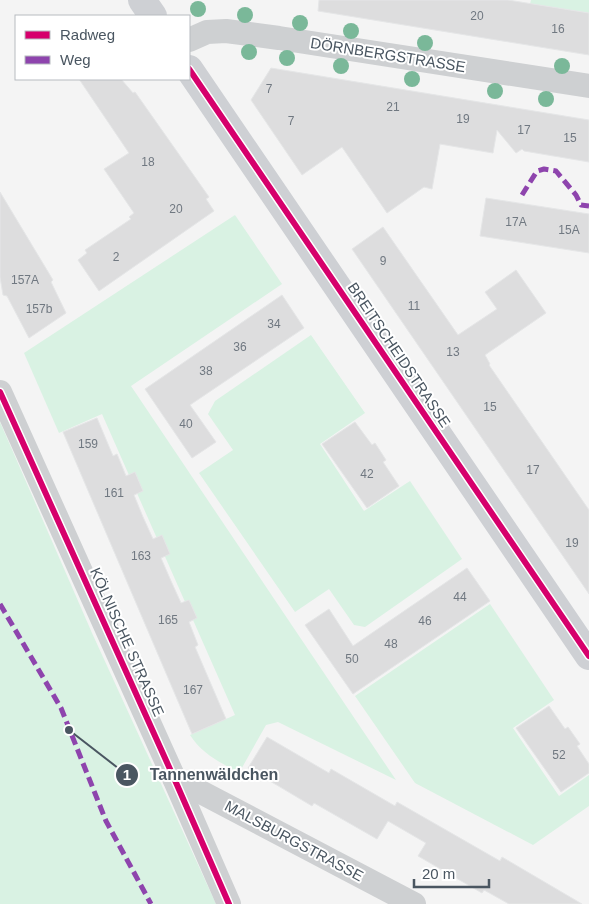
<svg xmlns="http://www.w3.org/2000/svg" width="589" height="904" font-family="Arial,sans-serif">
  <rect width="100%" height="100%" fill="#f4f4f4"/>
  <g fill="#d9f2e3">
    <polygon points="531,0 589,0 589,13 530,4"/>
    <path d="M 235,215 L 282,284 L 131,386 L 396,780 L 278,722 L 266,725 L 239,773 C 220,762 202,754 190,735 L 235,715 L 102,414 L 59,433 L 24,353 Z"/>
    <polygon points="311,335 365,413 320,444 364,511 410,481 462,559 365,627 354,625 329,589 295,612 199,473 233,450 208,414 215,401"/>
    <polygon points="0,422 92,633 216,904 0,904"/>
    <polygon points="490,604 554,700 513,728 559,796 589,775 589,806 533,845 415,783 355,696"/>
  </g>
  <g fill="#ddddde" stroke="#e5e6e7">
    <polygon points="319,0 508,0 589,13 589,55 318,11"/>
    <polygon points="271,68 589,120 589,162 524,151 522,149 516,153 497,130 493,153 440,144 432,189 424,187 387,213 342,147 302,175 251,100"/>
    <polygon points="79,79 121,79 133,93 135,92 209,197 206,199 214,211 99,291 78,260 87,253 85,250 131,219 129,217 134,213 104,169 129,153"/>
    <polygon points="0,192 53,280 51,282 66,313 29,338 7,296 3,295 0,277"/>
    <polygon points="486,198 589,214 589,253 480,236"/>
    <polygon points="383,227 458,335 497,309 485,292 516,270 546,313 485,355 490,364 489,365 589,510 589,594 352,249"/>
    <polygon points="282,295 304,328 190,405 216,442 192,458 145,389"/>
    <polygon points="97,418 113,456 117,454 126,476 135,472 143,491 134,495 143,517 153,539 162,535 170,554 161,558 171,581 181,603 189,600 197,618 189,622 198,645 195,647 226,719 192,734 63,432"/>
    <polygon points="355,422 372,445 375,443 386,460 383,462 399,486 367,508 322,444"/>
    <polygon points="467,568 490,601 353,694 305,625 329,609 353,646"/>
    <polygon points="549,706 565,729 568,727 580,744 577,746 589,764 589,773 561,792 516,728"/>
    <polygon points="267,737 329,773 331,769 395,806 397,802 500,861 502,857 582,904 509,904 484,890 482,893 418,856 426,843 388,821 377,839 314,803 312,806 248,768"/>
  </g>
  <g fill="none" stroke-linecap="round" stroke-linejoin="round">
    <g stroke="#ced0d2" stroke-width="24">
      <polyline points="189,40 207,32 226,31 279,38 589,86"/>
      <polyline points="0,392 174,778 229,904"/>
      <polyline points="174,778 414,904"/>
    </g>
    <g stroke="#ced0d4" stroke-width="28">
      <polyline points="142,0 153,16"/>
      <polyline points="189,69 589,656"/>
    </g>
    <g stroke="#8e44ad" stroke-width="5" stroke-dasharray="10 5" stroke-linecap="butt">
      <polyline points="522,195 537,171 544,169 556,171 576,195 581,205 589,206"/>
      <polyline points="0,604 61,708 106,821 151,904"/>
    </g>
    <g stroke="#fff" stroke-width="9">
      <g id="cycleway">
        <polyline points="189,69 589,656"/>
        <polyline points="0,392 174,778 229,904"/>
      </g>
    </g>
    <use href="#cycleway" stroke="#d6006c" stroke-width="6"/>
  </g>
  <g fill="#7ab899">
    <circle cx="198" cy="9" r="8"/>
    <circle cx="245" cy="15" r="8"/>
    <circle cx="300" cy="23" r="8"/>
    <circle cx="351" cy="31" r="8"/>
    <circle cx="425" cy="43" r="8"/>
    <circle cx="249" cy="52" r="8"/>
    <circle cx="287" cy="58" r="8"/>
    <circle cx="341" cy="66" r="8"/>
    <circle cx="562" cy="66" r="8"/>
    <circle cx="412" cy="79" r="8"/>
    <circle cx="495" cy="91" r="8"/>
    <circle cx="546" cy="99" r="8"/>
  </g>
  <g text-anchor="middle" stroke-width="4" stroke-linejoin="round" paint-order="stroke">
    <g font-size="12" fill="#707881">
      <text x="477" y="20">20</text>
      <text x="558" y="33">16</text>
      <text x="269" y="93">7</text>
      <text x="393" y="111">21</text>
      <text x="463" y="123">19</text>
      <text x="291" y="125">7</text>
      <text x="524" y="134">17</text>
      <text x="570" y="142">15</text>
      <text x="148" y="166">18</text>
      <text x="176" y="213">20</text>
      <text x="516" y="226">17A</text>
      <text x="569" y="234">15A</text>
      <text x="116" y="261">2</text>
      <text x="383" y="265">9</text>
      <text x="25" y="284">157A</text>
      <text x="414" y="310">11</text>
      <text x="39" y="313">157b</text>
      <text x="274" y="328">34</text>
      <text x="240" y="351">36</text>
      <text x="453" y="356">13</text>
      <text x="206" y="375">38</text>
      <text x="490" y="411">15</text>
      <text x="186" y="428">40</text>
      <text x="88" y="448">159</text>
      <text x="533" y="474">17</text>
      <text x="367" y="478">42</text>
      <text x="114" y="497">161</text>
      <text x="572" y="547">19</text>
      <text x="141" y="560">163</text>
      <text x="460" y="601">44</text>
      <text x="168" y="624">165</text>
      <text x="425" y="625">46</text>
      <text x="391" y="648">48</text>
      <text x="352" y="663">50</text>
      <text x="193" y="694">167</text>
      <text x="559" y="759">52</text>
    </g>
    <g font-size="15" fill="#4a5661" stroke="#fff">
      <text transform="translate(388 55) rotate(9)" y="5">DÖRNBERGSTRASSE</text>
      <text transform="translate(399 355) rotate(56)" y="5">BREITSCHEIDSTRASSE</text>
      <text transform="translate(127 642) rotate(66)" y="5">KÖLNISCHE STRASSE</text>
      <text transform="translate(294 841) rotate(28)" y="5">MALSBURGSTRASSE</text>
    </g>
  </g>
  <path fill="none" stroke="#4a5661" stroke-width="2" d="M69 730L127 775"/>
  <g fill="#4a5661" stroke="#fff" stroke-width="2">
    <circle cx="69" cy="730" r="5"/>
    <circle cx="127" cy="775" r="12"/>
  </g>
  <g font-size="15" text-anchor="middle" font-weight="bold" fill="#fff">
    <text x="127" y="780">1</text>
  </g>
  <g font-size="16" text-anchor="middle" font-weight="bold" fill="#4a5661" stroke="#fff" stroke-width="4" stroke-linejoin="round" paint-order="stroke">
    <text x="214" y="780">Tannenwäldchen</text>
  </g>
  <rect x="15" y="15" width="175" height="65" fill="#ffffff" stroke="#b7bbc0"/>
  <rect x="25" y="31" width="25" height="8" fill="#d6006c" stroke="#b7bbc0"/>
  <text x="60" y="40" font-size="15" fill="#4a5661">Radweg</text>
  <rect x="25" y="56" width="25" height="8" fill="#8e44ad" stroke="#b7bbc0"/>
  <text x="60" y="65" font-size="15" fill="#4a5661">Weg</text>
  <path d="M414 879v8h75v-8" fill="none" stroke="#4a5661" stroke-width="2.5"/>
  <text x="422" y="879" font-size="15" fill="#4a5661" stroke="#ffffff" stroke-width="4" paint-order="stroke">20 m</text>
</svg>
